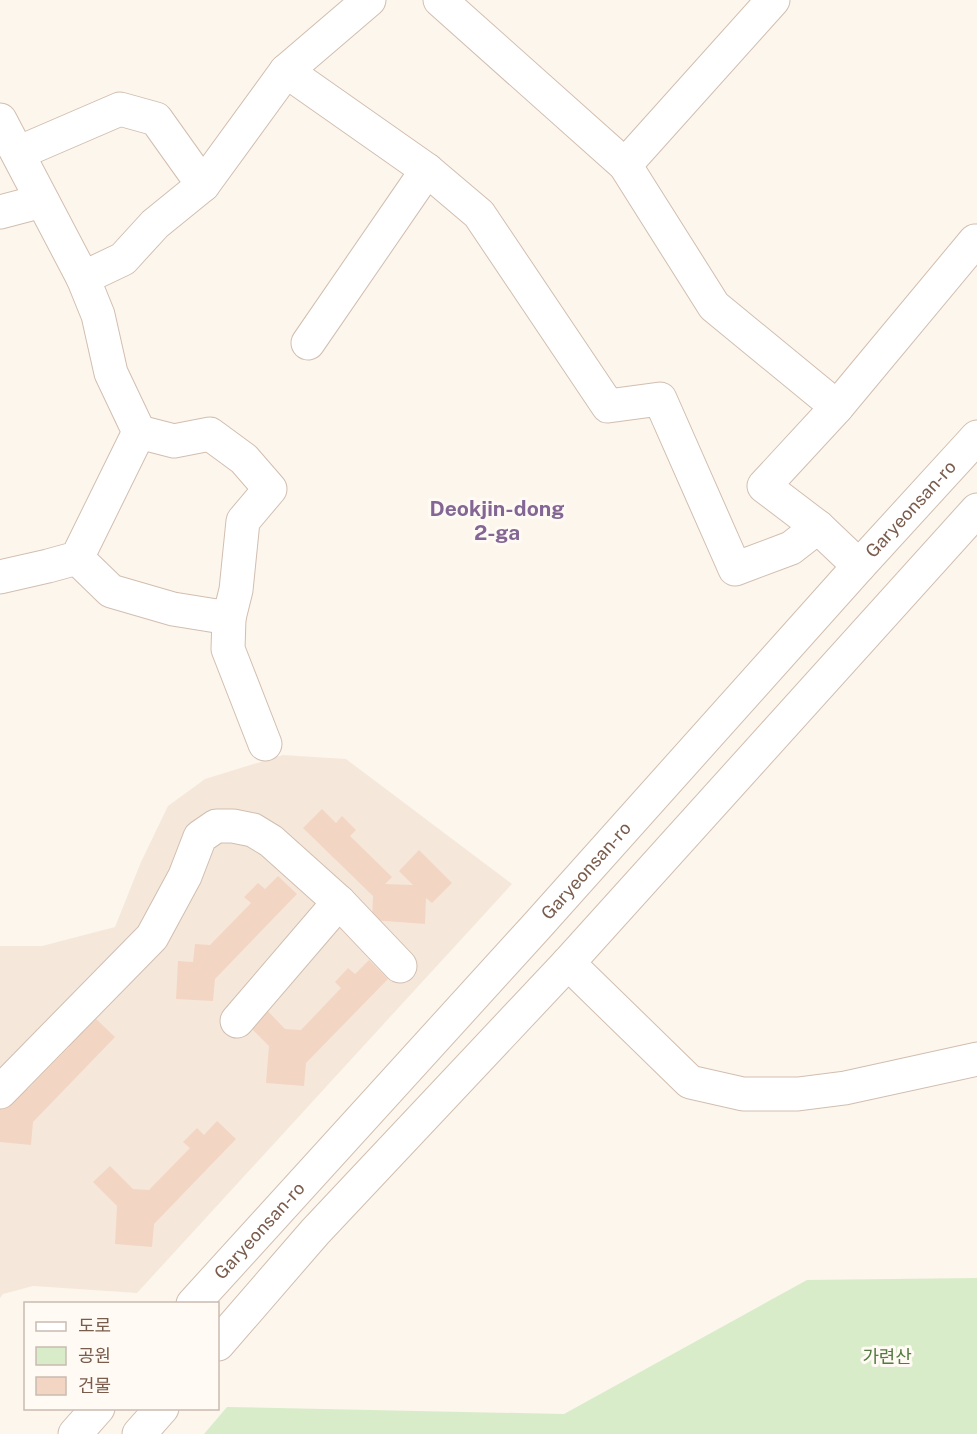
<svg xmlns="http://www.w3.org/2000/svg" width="977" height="1434" font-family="'Public Sans','Noto Sans KR',sans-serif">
  <rect width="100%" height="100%" fill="#fdf6ec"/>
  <polygon fill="#f5e8da" points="283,755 346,759 512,884 137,1293 33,1286 3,1294 0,1298 0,946 42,946 115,927 141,862 168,806 205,779"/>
  <polygon fill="#d8ecc9" points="977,1278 977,1434 204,1434 227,1407 564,1414 807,1280"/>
  <g fill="#f3d5c3">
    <polygon points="322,809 336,823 342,816 356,830 350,836 392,877 385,884 413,885 399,871 419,850 452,883 432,903 426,898 425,924 372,920 373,896 303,828"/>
    <polygon points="278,876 297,894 215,979 213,1001 176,999 178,961 193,962 195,944 210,945 251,903 244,897 258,883 265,889"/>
    <polygon points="369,960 388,979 306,1063 304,1086 266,1083 269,1046 245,1022 262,1005 285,1029 301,1030 341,988 335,982 348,968 355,974"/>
    <polygon points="96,1019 115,1037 33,1122 31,1145 0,1142 0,1105 11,1105 12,1087 28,1089 69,1047 62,1040 76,1026 82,1033"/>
    <polygon points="217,1121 236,1139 154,1224 152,1247 115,1244 117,1206 93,1182 110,1166 133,1189 149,1190 190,1148 183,1142 197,1128 204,1135"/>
  </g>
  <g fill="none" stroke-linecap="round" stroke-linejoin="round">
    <g stroke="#d1beb0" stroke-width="35">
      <g id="minor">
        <polyline points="440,0 625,165 714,306 837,407"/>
        <polyline points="286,71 427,170 479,214 608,406 660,399 735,569 791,548 818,527"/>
        <polyline points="0,120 83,278"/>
        <polyline points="18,153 120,109 156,119 203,185"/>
        <polyline points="625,165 773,0"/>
        <polyline points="0,212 42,201"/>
        <polyline points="308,343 427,170"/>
        <polyline points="77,558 111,591 173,609 229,618 236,590 243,521 270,489 244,459 210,434 174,441 139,432"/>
        <polyline points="859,566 818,527 764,486 837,407 975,241 977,243"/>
        <polyline points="0,577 48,566 77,558 139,432 111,373 98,315 83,278 123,259 155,224 203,185 286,71 369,0"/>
        <polyline points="229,618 228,649 265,744"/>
        <polyline points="568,963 690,1082 743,1094 798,1094 845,1088 977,1059"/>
        <polyline points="237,1021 339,902"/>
        <polyline points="0,1092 152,937 185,876 200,837 216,826 233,826 253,830 271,841 339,902 400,966"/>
        <path id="s1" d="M 193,1304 L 536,927 L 859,566 L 977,437"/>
        <polyline points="218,1344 315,1232 568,963 977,510"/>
        <polyline points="75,1434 98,1408"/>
        <polyline points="139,1434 162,1408"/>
      </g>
    </g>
    <use href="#minor" stroke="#fff" stroke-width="33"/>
  </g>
  <g text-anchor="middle" stroke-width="6" stroke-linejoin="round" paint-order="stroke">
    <g font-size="18" fill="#7a5c4d" stroke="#fffaf3">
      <text dy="6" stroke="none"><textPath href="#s1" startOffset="1071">Garyeonsan-ro</textPath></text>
      <text dy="6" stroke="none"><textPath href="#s1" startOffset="585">Garyeonsan-ro</textPath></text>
      <text dy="6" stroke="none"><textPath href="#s1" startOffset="99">Garyeonsan-ro</textPath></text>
    </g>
    <g font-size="18" fill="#537a41" stroke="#fffaf3">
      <text x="887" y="1363">가련산</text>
    </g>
    <g font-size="21" font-weight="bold" fill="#846695" stroke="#fffaf3">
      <text x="497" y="516">Deokjin-dong<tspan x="497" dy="24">2-ga</tspan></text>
    </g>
  </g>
  <rect x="24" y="1302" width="195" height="108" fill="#fffaf3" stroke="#cabbb1" stroke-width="1.5"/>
  <rect x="36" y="1322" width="30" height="9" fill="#ffffff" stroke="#cabbb1" stroke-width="1.5"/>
  <text x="78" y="1332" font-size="18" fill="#7a5c4d">도로</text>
  <rect x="36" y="1347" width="30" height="18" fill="#d8ecc9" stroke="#cabbb1" stroke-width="1.5"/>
  <text x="78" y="1362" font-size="18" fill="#7a5c4d">공원</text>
  <rect x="36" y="1377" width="30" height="18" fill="#f3d5c3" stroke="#cabbb1" stroke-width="1.5"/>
  <text x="78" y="1392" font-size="18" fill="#7a5c4d">건물</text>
</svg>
